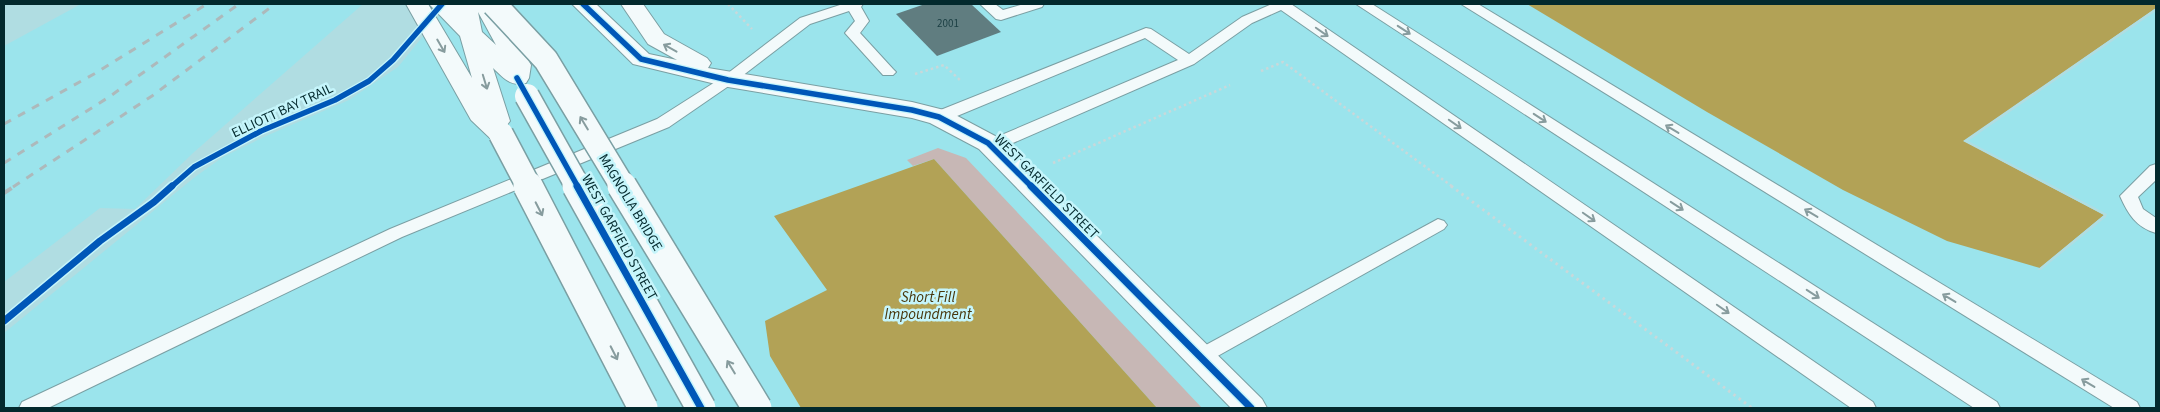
<svg xmlns="http://www.w3.org/2000/svg" width="2160" height="412" font-family="'Source Sans 3',sans-serif">
  <rect width="100%" height="100%" fill="#b0dde2"/>
  <g fill="#9be4ec">
    <polygon points="81,4 363,4 193,153 135,209 100,208 4,282 4,46"/>
    <polygon points="449,4 1527,4 1576,32 1963,141 2156,8 2156,408 4,408 4,333 195,177 223,157 266,136 349,100 398,67"/>
  </g>
  <polygon fill="#c7b7b5" points="938,148 966,158 1202,408 1157,408 934,159 913,166 907,160"/>
  <g fill="#b2a256">
    <polygon points="1527,4 2156,4 2156,8 1964,141 2104,215 2040,268 1947,241 1843,190 1707,112"/>
    <polygon points="934,159 1157,408 801,408 770,356 765,321 827,290 774,216"/>
  </g>
  <polygon fill="#b0dde2" points="2156,8 2156,11 1968,141 2107,214 2106,217 2041,270 2037,270 2104,215 1963,141"/>
  <polygon fill="#607d80" points="925,4 971,4 1001,32 937,56 896,14"/>
  <g fill="none" stroke-linecap="round" stroke-linejoin="round">
    <g stroke="#7a9fa3" stroke-width="2">
      <g id="lane">
        <polygon points="843,4 863,4 861,7 869,21 860,33 893,69 896,72 893,75 883,75 845,33 855,21 849,11 810,24 733,83 669,127 402,237 48,408 19,408 22,402 390,229 657,119 723,77 800,18"/>
        <polygon points="980,4 995,4 1003,10 1024,4 1044,4 1042,7 1001,20 996,19"/>
        <polygon points="1272,4 1291,4 1873,402 1876,408 1851,408 1281,10 1252,23 1194,64 997,150 991,151 985,150 983,146 985,142 1178,60 1145,38 945,121 933,121 931,117 933,113 1146,28 1151,29 1189,54 1242,17"/>
        <polygon points="1356,4 1372,4 1997,402 2000,408 1974,408"/>
        <polygon points="1461,4 1478,4 2137,402 2140,408 2114,408"/>
        <path d="M 2156,164 L 2156,180 L 2138,197 L 2143,209 L 2156,218 L 2156,233 C 2136,227 2128,214 2120,196 L 2150,166 Z"/>
        <polygon points="1438,219 1444,221 1447,225 1444,229 1207,362 1200,365 1193,362 1190,357 1193,352"/>
      </g>
    </g>
    <g stroke="#7a9fa3" stroke-width="2">
      <polygon id="street" points="572,4 596,4 649,54 677,60 648,44 621,4 643,4 664,34 707,58 711,63 708,68 912,102 948,111 997,137 1262,399 1267,408 1231,408 979,149 930,123 912,118 728,87 633,64"/>
    </g>
    <g stroke="#7a9fa3" stroke-width="2">
      <path id="secondary" d="M 406,4 L 428,4 L 472,78 L 460,36 L 429,4 L 496,4 L 531,65 L 529,78 L 526,83 C 510,87 504,78 493,68 L 510,121 L 507,125 L 514,134 L 510,140 L 501,142 L 492,140 L 471,120 ZM 478,12 L 496,45 L 482,32 Z"/>
    </g>
    <g stroke="#c9d8da" stroke-width="2.5" stroke-dasharray="2.5 3" stroke-linecap="butt">
      <polyline points="728,4 752,29"/>
      <polyline points="1261,71 1283,62 1453,187"/>
      <polyline points="915,74 944,65 961,81"/>
      <polyline points="1053,163 1230,85"/>
    </g>
    <polyline stroke="#c9d8da" stroke-width="3" stroke-dasharray="2.5 4" stroke-linecap="butt" points="1451,186 1752,408"/>
    <use href="#lane" fill="#f3fafb" fill-rule="evenodd"/>
    <use href="#street" fill="#f3fafb" fill-rule="evenodd"/>
    <use href="#secondary" fill="#f3fafb" fill-rule="evenodd"/>
    <g stroke="#adb9bb" stroke-width="3" stroke-dasharray="8 8" stroke-linecap="butt">
      <polyline points="4,124 94,74 207,4"/>
      <polyline points="4,163 109,97 239,4"/>
      <polyline points="13,187 152,96 275,4"/>
    </g>
    <polyline stroke="#adb9bb" stroke-width="4" stroke-dasharray="9 9" stroke-linecap="butt" points="4,193 15,186"/>
    <g stroke="#7a9fa3" stroke-width="27" stroke-linecap="butt">
      <polyline id="street-bridge-far1" points="527,96 578,187"/>
    </g>
    <g stroke="#7a9fa3" stroke-width="32" stroke-linecap="butt">
      <polyline id="street-bridge" points="577,186 701,408"/>
    </g>
    <g stroke="#7a9fa3" stroke-width="27" stroke-linecap="butt">
      <g id="secondary-bridge-far1">
        <polyline points="494,4 546,60 623,187"/>
        <polyline points="501,134 529,187"/>
      </g>
    </g>
    <g stroke="#7a9fa3" stroke-width="32" stroke-linecap="butt">
      <g id="secondary-bridge">
        <polyline points="528,186 643,408"/>
        <polyline points="622,186 757,408"/>
      </g>
    </g>
    <use href="#street-bridge-far1" stroke="#f3fafb" stroke-width="24"/>
    <use href="#street-bridge" stroke="#f3fafb" stroke-width="29"/>
    <use href="#secondary-bridge-far1" stroke="#f3fafb" stroke-width="24"/>
    <use href="#secondary-bridge" stroke="#f3fafb" stroke-width="29"/>
    <g stroke="#c5f5fb" stroke-width="8">
      <g id="cycleway-far1">
        <polyline points="583,4 641,59 728,80 912,110 939,117 988,143 1032,187"/>
        <polyline points="517,78 578,187"/>
        <polyline points="171,187 194,167 261,131 335,100 369,81 393,60 442,4"/>
      </g>
    </g>
    <g stroke="#c5f5fb" stroke-width="10">
      <g id="cycleway">
        <polyline points="577,186 701,408"/>
        <polyline points="1031,186 1251,408"/>
        <polyline points="4,321 100,241 154,202 172,186"/>
      </g>
    </g>
    <use href="#cycleway-far1" stroke="#0057b8" stroke-width="5.5"/>
    <use href="#cycleway" stroke="#0057b8" stroke-width="7"/>
  </g>
  <defs><path id="oneway-shaft" d="M-6 0H5M1.5-3L5.5 0L1.5 3" fill="none" stroke-width="1.6" stroke-linecap="round" stroke-linejoin="round" transform="scale(1.25)"/></defs>
  <g stroke="#879c9e">
    <use href="#oneway-shaft" transform="translate(1404 30) rotate(33)"/>
    <use href="#oneway-shaft" transform="translate(1322 32) rotate(35)"/>
    <use href="#oneway-shaft" transform="translate(441 46) rotate(60)"/>
    <use href="#oneway-shaft" transform="translate(670 48) rotate(-151)"/>
    <use href="#oneway-shaft" transform="translate(485 82) rotate(73)"/>
    <use href="#oneway-shaft" transform="translate(1540 118) rotate(33)"/>
    <use href="#oneway-shaft" transform="translate(584 123) rotate(-121)"/>
    <use href="#oneway-shaft" transform="translate(1455 124) rotate(35)"/>
    <use href="#oneway-shaft" transform="translate(1672 129) rotate(-149)"/>
    <use href="#oneway-shaft" transform="translate(1677 206) rotate(33)"/>
    <use href="#oneway-shaft" transform="translate(539 209) rotate(63)"/>
    <use href="#oneway-shaft" transform="translate(1811 213) rotate(-149)"/>
    <use href="#oneway-shaft" transform="translate(1589 217) rotate(35)"/>
    <use href="#oneway-shaft" transform="translate(1813 294) rotate(33)"/>
    <use href="#oneway-shaft" transform="translate(1949 298) rotate(-149)"/>
    <use href="#oneway-shaft" transform="translate(1723 309) rotate(35)"/>
    <use href="#oneway-shaft" transform="translate(614 353) rotate(63)"/>
    <use href="#oneway-shaft" transform="translate(731 367) rotate(-121)"/>
    <use href="#oneway-shaft" transform="translate(2088 383) rotate(-149)"/>
  </g>
  <g text-anchor="middle" stroke-width="5" stroke-linejoin="round" paint-order="stroke">
    <g font-size="11" fill="#1a3e42">
      <text x="948" y="27">2001</text>
    </g>
    <g font-size="14" fill="#03292d" stroke="#c5f5fb">
      <text transform="translate(282 110) rotate(-25)" y="5">ELLIOTT BAY TRAIL</text>
      <text transform="translate(1047 186) rotate(45)" y="5">WEST GARFIELD STREET</text>
      <text transform="translate(631 202) rotate(59)" y="5">MAGNOLIA BRIDGE</text>
      <text transform="translate(620 237) rotate(61)" y="5">WEST GARFIELD STREET</text>
    </g>
    <g font-size="15" font-style="italic" fill="#48360b" stroke="#c5f5fb">
      <text x="928" y="302">Short Fill<tspan x="928" dy="17">Impoundment</tspan></text>
    </g>
  </g>
  <rect width="2160" height="412" fill="none" stroke="#03292d" stroke-width="10"/>
</svg>
